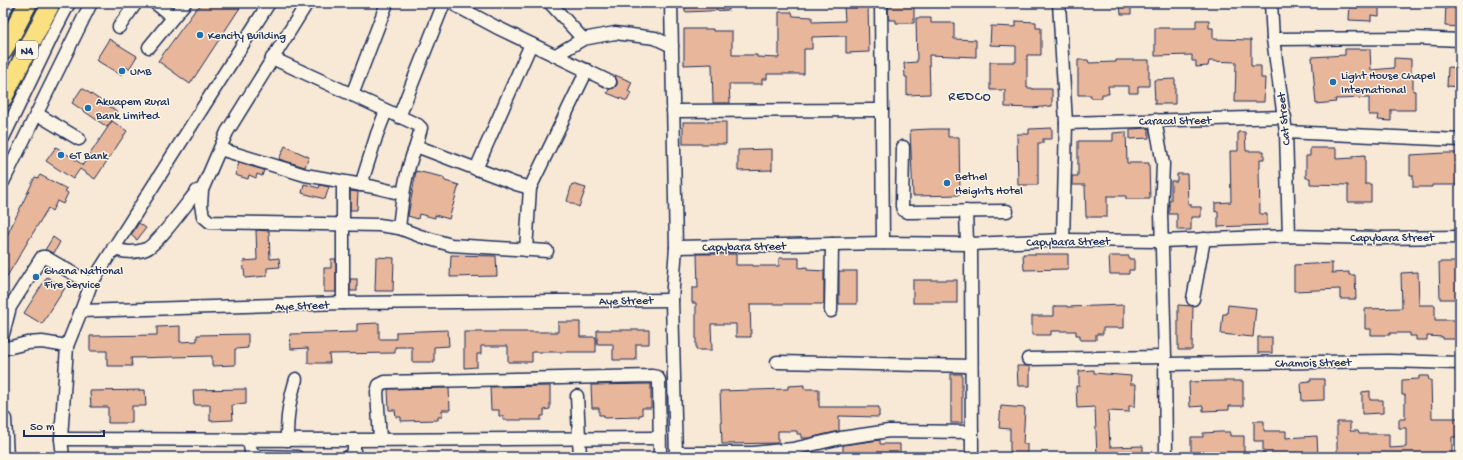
<svg xmlns="http://www.w3.org/2000/svg" width="1463" height="460" font-family="'Gochi Hand',sans-serif">
  <rect width="100%" height="100%" fill="#f8e8d6"/>
  <filter id="ink" filterUnits="userSpaceOnUse"><feTurbulence type="fractalNoise" baseFrequency=".025" numOctaves="2"/><feDisplacementMap in="SourceGraphic" scale="8" xChannelSelector="R" yChannelSelector="G"/><feConvolveMatrix kernelMatrix="1 2 1 2 8 2 1 2 1" color-interpolation-filters="sRGB"/></filter>
  <g filter="url(#ink)">
    <g fill="#e8b69a" stroke="#1b2f5e">
      <polygon points="204,3 243,3 190,84 158,61 196,9"/>
      <polygon points="685,3 729,3 729,10 685,12"/>
      <polygon points="888,3 914,3 914,23 896,23 896,20 889,20"/>
      <polygon points="1350,3 1379,3 1379,16 1371,15 1371,21 1349,20"/>
      <polygon points="1446,3 1460,3 1460,27 1445,26"/>
      <polygon points="1131,4 1131,14 1121,14 1120,5"/>
      <polygon points="868,5 869,52 846,53 846,36 812,37 812,49 804,49 804,74 767,74 767,79 762,79 762,84 729,84 730,103 713,103 712,64 684,65 684,29 713,29 713,31 732,31 732,55 757,55 757,57 779,58 779,12 792,12 793,16 812,17 812,22 845,21 844,6"/>
      <polygon points="916,18 931,18 931,23 954,23 954,39 976,40 976,57 929,55 930,94 907,95 907,77 905,77 904,63 917,62"/>
      <polygon points="1196,20 1209,20 1209,28 1213,28 1213,39 1251,40 1251,66 1261,66 1261,78 1265,78 1264,102 1235,102 1236,62 1209,61 1208,66 1196,67 1196,61 1192,61 1192,55 1155,56 1155,28 1196,28"/>
      <polygon points="1016,21 1036,22 1036,28 1041,28 1041,55 1027,55 1027,88 1032,88 1032,89 1052,89 1052,106 1032,108 1005,107 1005,90 990,90 990,62 1016,62 1016,46 990,45 991,26 1016,27"/>
      <polygon points="109,39 137,56 129,69 126,67 121,75 96,60"/>
      <polygon points="1345,49 1370,49 1371,70 1394,68 1394,58 1411,59 1411,74 1413,74 1413,91 1415,91 1415,110 1391,110 1391,121 1378,120 1379,115 1369,115 1369,98 1335,99 1336,102 1316,104 1312,57 1345,55"/>
      <polygon points="1078,60 1088,60 1089,63 1116,62 1116,60 1149,60 1149,86 1138,86 1138,93 1129,93 1129,86 1108,86 1109,94 1102,94 1102,98 1091,98 1091,95 1078,95"/>
      <polygon points="1448,67 1460,68 1460,87 1447,86"/>
      <polygon points="615,75 632,82 628,91 631,93 627,101 607,93 609,89 614,88 617,85 617,81"/>
      <polygon points="1175,79 1175,104 1155,104 1154,80"/>
      <polygon points="82,88 118,112 107,127 72,103"/>
      <polygon points="112,121 127,131 95,179 80,169 73,179 46,161 56,147 83,165 82,166"/>
      <rect x="683" y="122" width="43" height="22"/>
      <polygon points="1052,128 1052,139 1043,139 1043,143 1038,143 1038,185 1018,185 1017,134 1029,134 1029,129"/>
      <polygon points="1149,128 1149,138 1130,139 1130,129"/>
      <polygon points="931,129 948,129 948,137 959,137 960,195 913,196 910,130"/>
      <polygon points="1126,132 1127,163 1149,163 1150,199 1126,199 1126,196 1107,196 1107,217 1086,217 1085,185 1072,185 1072,176 1078,176 1078,141 1113,141 1113,133"/>
      <polygon points="1238,132 1245,132 1246,151 1264,151 1264,159 1260,159 1260,168 1259,169 1260,214 1267,214 1267,225 1218,227 1218,211 1215,212 1215,203 1231,202 1230,151 1238,151"/>
      <polygon points="285,146 309,157 305,167 279,159"/>
      <polygon points="1310,148 1336,148 1336,159 1353,158 1353,156 1365,155 1365,184 1371,184 1371,202 1348,202 1348,185 1310,184 1310,178 1306,178 1306,156 1310,156"/>
      <polygon points="772,149 772,170 738,171 738,150"/>
      <polygon points="1445,153 1460,153 1460,185 1432,185 1432,187 1413,187 1413,175 1410,175 1410,155"/>
      <polygon points="239,163 264,170 262,176 257,174 256,178 249,175 248,179 235,175"/>
      <polygon points="416,171 443,177 445,181 459,185 449,219 435,215 435,218 419,214 418,219 408,216"/>
      <polygon points="1177,174 1187,174 1188,204 1191,204 1191,207 1201,207 1201,217 1191,217 1191,230 1177,230 1177,214 1169,214 1169,200 1171,200 1171,181 1177,181"/>
      <polygon points="40,175 67,189 65,191 68,193 63,204 57,201 52,211 48,208 3,283 3,244 35,177 38,178"/>
      <polygon points="304,184 319,188 320,185 329,187 325,199 302,193"/>
      <polygon points="572,184 586,188 579,207 567,201"/>
      <polygon points="350,191 358,192 357,210 350,210"/>
      <polygon points="139,223 146,228 137,240 131,235"/>
      <polygon points="256,230 269,231 270,259 279,258 280,267 267,268 267,276 245,278 243,261 257,260"/>
      <polygon points="53,237 60,242 54,253 45,250"/>
      <polygon points="697,254 736,254 736,265 753,265 753,266 779,266 779,258 799,258 799,268 807,267 807,270 824,271 824,304 750,304 751,337 736,337 736,324 711,324 712,350 696,350 696,303 692,303 692,288 698,288"/>
      <polygon points="1023,254 1068,254 1068,269 1024,270"/>
      <polygon points="451,255 496,256 497,276 450,277"/>
      <polygon points="1109,256 1129,256 1129,259 1134,259 1134,270 1129,270 1129,274 1110,274"/>
      <polygon points="376,257 394,258 393,291 375,291"/>
      <polygon points="331,259 336,259 336,292 324,292 324,268 331,268"/>
      <polygon points="1439,262 1457,262 1458,299 1440,299"/>
      <polygon points="1332,263 1332,273 1349,272 1349,275 1355,275 1356,299 1340,299 1340,289 1294,291 1294,265"/>
      <rect x="839" y="271" width="18" height="33"/>
      <polygon points="1418,272 1419,305 1435,305 1435,320 1460,320 1460,339 1443,339 1443,337 1427,336 1427,340 1416,340 1416,336 1410,336 1410,333 1390,333 1390,335 1371,335 1371,329 1365,329 1365,309 1402,308 1401,273"/>
      <polygon points="47,277 65,288 42,324 24,313"/>
      <rect x="350" y="279" width="7" height="12"/>
      <rect x="913" y="280" width="44" height="23"/>
      <polygon points="1124,305 1124,328 1103,328 1103,334 1096,334 1096,340 1080,340 1080,335 1076,335 1076,331 1051,331 1051,335 1032,335 1032,316 1054,316 1054,306 1067,306 1067,307"/>
      <polygon points="1178,305 1193,306 1192,350 1178,350"/>
      <polygon points="1228,305 1256,308 1253,337 1221,334 1223,314 1227,314"/>
      <polygon points="558,322 580,322 580,337 596,337 596,352 532,352 532,362 508,362 508,346 481,346 481,354 477,354 477,367 464,368 464,332 558,332"/>
      <polygon points="379,323 379,339 396,339 396,332 448,330 449,346 434,347 434,362 412,362 412,347 395,347 395,353 329,354 330,363 308,363 308,348 291,349 290,334 357,332 357,324"/>
      <polygon points="180,326 180,342 197,341 197,335 248,334 248,348 235,349 235,365 212,366 212,356 131,358 132,366 107,366 107,351 90,351 90,336 157,335 157,327"/>
      <polygon points="597,330 649,330 649,344 636,344 636,360 613,360 613,344 597,344"/>
      <rect x="1258" y="337" width="14" height="16"/>
      <polygon points="1017,366 1030,366 1030,386 1018,386"/>
      <polygon points="1094,370 1094,373 1131,376 1130,384 1136,384 1135,406 1129,406 1129,412 1108,411 1110,447 1143,446 1143,457 1097,457 1095,407 1077,408 1076,386 1079,386 1079,371"/>
      <rect x="951" y="374" width="11" height="49"/>
      <polygon points="1419,376 1428,376 1429,380 1431,380 1432,418 1460,418 1459,437 1452,437 1452,457 1436,457 1436,456 1416,456 1416,457 1337,457 1337,422 1350,422 1350,431 1358,431 1359,434 1389,434 1389,448 1406,447 1406,428 1399,428 1399,419 1405,419 1405,395 1402,395 1402,380 1419,379"/>
      <polygon points="1310,379 1324,379 1324,400 1302,401 1301,382 1310,381"/>
      <polygon points="1220,381 1243,381 1243,406 1229,406 1229,410 1203,411 1203,406 1190,407 1189,382"/>
      <polygon points="651,384 651,408 642,408 642,415 639,415 639,417 604,418 604,415 599,415 599,408 592,408 591,385"/>
      <polygon points="804,385 804,389 819,389 819,407 879,407 879,417 839,416 839,431 809,438 801,438 801,434 797,434 797,431 778,431 778,443 722,444 720,391 788,389 788,386"/>
      <polygon points="550,386 550,409 544,410 544,416 541,416 541,420 503,420 503,416 499,416 499,410 491,410 490,387"/>
      <polygon points="449,388 450,410 442,410 442,417 438,417 438,420 401,421 401,417 396,417 395,410 389,410 388,389"/>
      <polygon points="246,389 246,404 232,405 233,420 210,421 210,405 194,405 193,390"/>
      <polygon points="145,390 146,406 132,406 132,423 108,423 108,407 91,407 90,391"/>
      <polygon points="1370,391 1370,400 1383,400 1383,413 1362,414 1362,392"/>
      <polygon points="1001,406 1025,408 1023,444 1027,444 1027,457 1010,457 1010,429 999,428"/>
      <polygon points="1254,421 1264,421 1264,431 1286,431 1286,438 1317,436 1318,457 1263,457 1263,441 1254,441"/>
      <polygon points="1220,432 1230,432 1230,436 1244,436 1244,457 1191,457 1191,437 1203,437 1203,433"/>
      <polygon points="880,440 880,444 900,444 900,457 863,457 863,454 843,454 843,445"/>
    </g>
    <g fill="none" stroke-linecap="round" stroke-linejoin="round">
      <g stroke="#1b2f5e" stroke-width="15">
        <g id="minor">
          <polyline points="155,3 173,17"/>
          <polyline points="307,3 227,132 202,190 201,205 203,216 210,222 379,225 399,228 420,236 451,245 547,251"/>
          <polyline points="451,3 496,27 610,82"/>
          <polyline points="550,3 583,39"/>
          <polyline points="671,3 676,247 672,300 676,457"/>
          <polyline points="881,3 883,243"/>
          <polyline points="1059,3 1066,123 1063,240"/>
          <polyline points="1271,3 1273,39 1286,132 1289,236"/>
          <polyline points="3,14 8,3"/>
          <polyline points="119,27 136,3"/>
          <polyline points="1273,39 1414,38 1460,40"/>
          <polyline points="149,47 185,3"/>
          <polyline points="556,55 583,39 615,33 655,38 672,46"/>
          <polyline points="272,58 418,125 421,128 416,146"/>
          <polyline points="352,95 387,3"/>
          <polyline points="673,111 882,110"/>
          <polyline points="37,114 79,139"/>
          <polyline points="399,117 444,3"/>
          <polyline points="1155,120 1163,164 1161,213 1165,357 1166,457"/>
          <polyline points="1066,123 1285,117"/>
          <polyline points="1286,132 1460,140"/>
          <polyline points="3,138 53,34 69,3"/>
          <polyline points="903,147 902,206 903,210 907,212 1007,211"/>
          <polyline points="220,149 305,175 374,187 403,194"/>
          <polyline points="476,169 531,44"/>
          <polyline points="3,182 91,3"/>
          <polyline points="361,185 377,134 386,111"/>
          <polyline points="966,211 967,244"/>
          <path d="M 399,228 C 402,200 405,172 416,146 L 516,184 L 530,188 L 587,70"/>
          <polyline points="971,244 972,457"/>
          <polyline points="676,247 883,243 971,244 1063,240 1161,241 1289,236 1378,238 1460,237"/>
          <path d="M 113,248 C 123,253 136,253 146,249 C 158,244 187,203 197,191 L 202,190"/>
          <polyline points="526,250 530,188"/>
          <polyline points="1193,299 1204,239"/>
          <polyline points="343,303 343,182"/>
          <polyline points="81,311 91,284 269,3"/>
          <polyline points="831,311 832,244"/>
          <polyline points="3,334 10,307 42,257 45,257 91,284"/>
          <polyline points="3,349 27,343 42,342 67,346"/>
          <polyline points="1028,359 1165,357"/>
          <polyline points="777,362 971,366"/>
          <polyline points="1165,364 1388,361 1460,363"/>
          <polyline points="577,396 580,457"/>
          <polyline points="5,419 7,457"/>
          <polyline points="61,439 354,440 659,438"/>
          <polyline points="249,439 251,452 257,456 297,457"/>
          <polyline points="380,439 377,392 379,385 385,382 652,376 657,377 659,380 660,457"/>
          <path d="M 287,440 C 287,416 289,402 296,379"/>
          <polyline points="676,453 753,453 793,449 841,438 889,431 972,432"/>
          <polyline points="63,457 61,439 67,346 81,311 343,303 672,300"/>
          <polyline points="348,457 352,455 354,451 354,440"/>
        </g>
      </g>
      <g stroke="#1b2f5e" stroke-width="21">
        <g id="highway">
          <polyline points="3,51 28,3"/>
          <polyline points="3,98 51,3"/>
        </g>
      </g>
      <use href="#minor" stroke="#fcf5e5" stroke-width="12"/>
      <use href="#highway" stroke="#fbe080" stroke-width="18"/>
    </g>
  </g>
  <g fill="#1f6fb2" stroke="#fcf5e5" stroke-width="1.5">
    <circle cx="200" cy="35" r="4"/>
    <circle cx="122" cy="71" r="4"/>
    <circle cx="1333" cy="82" r="4"/>
    <circle cx="88" cy="108" r="4"/>
    <circle cx="61" cy="155" r="4"/>
    <circle cx="947" cy="183" r="4"/>
    <circle cx="36" cy="277" r="4"/>
  </g>
  <g text-anchor="middle" stroke-width="3" stroke-linejoin="round" paint-order="stroke">
    <rect fill="#fcf5e5" stroke="#5e6a86" stroke-width="1" x="16" y="41" width="22" height="18" rx="3"/>
    <g font-size="11" font-weight="bold" fill="#1b2f5e">
      <text x="27" y="54">N4</text>
    </g>
    <g font-size="12" fill="#1b2f5e" stroke="#fcf5e5" text-anchor="start">
      <text x="208" y="39">Kencity Building</text>
      <text x="130" y="75">UMB</text>
      <text x="1341" y="79">Light House Chapel<tspan x="1341" dy="14">International</tspan></text>
      <text x="96" y="105">Akuapem Rural<tspan x="96" dy="14">Bank Limited</tspan></text>
      <text x="69" y="159">GT Bank</text>
      <text x="955" y="180">Bethel<tspan x="955" dy="14">Heights Hotel</tspan></text>
      <text x="44" y="274">Ghana National<tspan x="44" dy="14">Fire Service</tspan></text>
    </g>
    <g font-size="12" fill="#1b2f5e" stroke="#fcf5e5">
      <text transform="translate(1283 119) rotate(-96)" y="4">Cat Street</text>
      <text transform="translate(1175 120) rotate(-1)" y="4">Caracal Street</text>
      <text x="1392" y="241">Capybara Street</text>
      <text transform="translate(1068 241) rotate(-1)" y="4">Capybara Street</text>
      <text transform="translate(744 246) rotate(-1)" y="4">Capybara Street</text>
      <text transform="translate(626 300) rotate(-1)" y="4">Aye Street</text>
      <text transform="translate(302 305) rotate(-2)" y="4">Aye Street</text>
      <text transform="translate(1313 362) rotate(-1)" y="4">Chamois Street</text>
    </g>
    <g font-size="13" letter-spacing="1" fill="#1b2f5e" stroke="#fcf5e5">
      <text x="970" y="100">REDCO</text>
    </g>
  </g>
  <rect width="1463" height="460" fill="none" stroke="#fcf5e5" stroke-width="16"/>
  <rect x="8" y="8" width="1447" height="444" fill="none" stroke="#1b2f5e" stroke-width="1.5" filter="url(#ink)"/>
  <path d="M24 430v6h80v-6" fill="none" stroke="#1b2f5e" stroke-width="2"/>
  <text x="30" y="430" font-size="12" fill="#1b2f5e" stroke="#fcf5e5" stroke-width="3" paint-order="stroke">50 m</text>
</svg>
